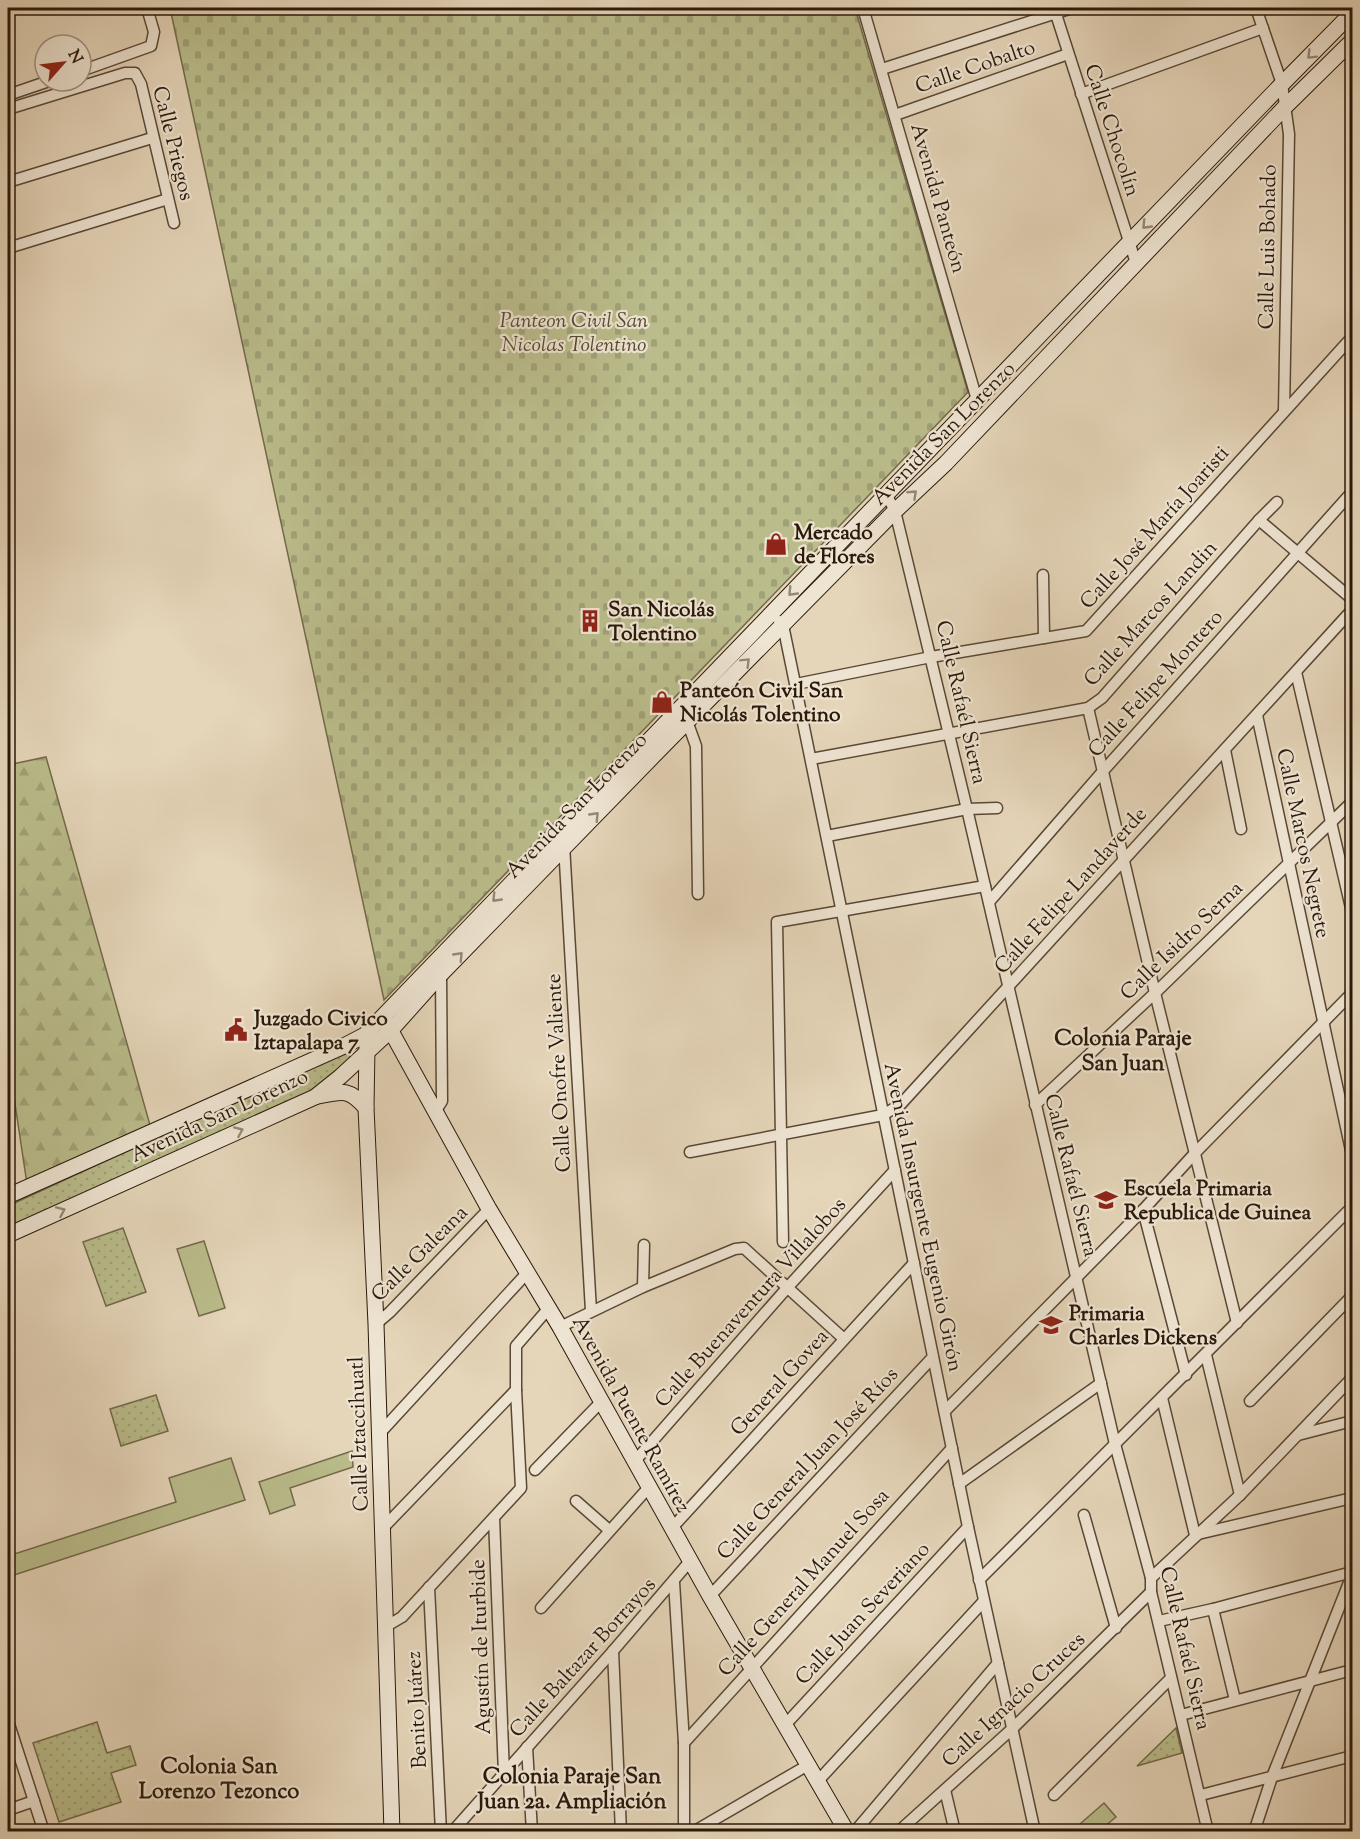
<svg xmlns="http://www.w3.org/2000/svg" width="1360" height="1839" font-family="'Sorts Mill Goudy',serif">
  <defs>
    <pattern id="grass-dots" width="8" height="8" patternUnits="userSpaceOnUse" patternTransform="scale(1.5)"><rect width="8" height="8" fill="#babc8b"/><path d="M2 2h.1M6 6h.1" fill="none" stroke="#a0a177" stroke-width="1.8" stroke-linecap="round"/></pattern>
    <pattern id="forest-firs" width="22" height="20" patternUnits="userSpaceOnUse" patternTransform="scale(1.5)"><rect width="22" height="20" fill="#babc8b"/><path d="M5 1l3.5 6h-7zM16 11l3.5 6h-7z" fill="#a0a177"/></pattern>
    <pattern id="cemetery-stones" width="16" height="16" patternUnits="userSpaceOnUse" patternTransform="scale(1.5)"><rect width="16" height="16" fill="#babc8b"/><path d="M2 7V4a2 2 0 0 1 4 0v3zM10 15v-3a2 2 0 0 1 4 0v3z" fill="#a0a177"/></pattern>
  </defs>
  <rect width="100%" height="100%" fill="#e5d5b9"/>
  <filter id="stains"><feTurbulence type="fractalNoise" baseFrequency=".00333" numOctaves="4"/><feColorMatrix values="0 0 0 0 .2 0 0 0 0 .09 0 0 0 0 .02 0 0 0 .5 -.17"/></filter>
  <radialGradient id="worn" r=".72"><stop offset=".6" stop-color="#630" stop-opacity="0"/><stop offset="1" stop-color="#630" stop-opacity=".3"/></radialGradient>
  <g fill="url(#grass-dots)" stroke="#726a4a" stroke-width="1.5">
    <polygon points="341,1052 350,1055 351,1067 338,1080 8,1231 8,1206"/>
    <polygon points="123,1228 146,1292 106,1306 83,1242"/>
    <polygon points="156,1395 168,1431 121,1446 110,1409"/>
    <polygon points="97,1722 107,1753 130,1746 136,1765 111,1773 121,1802 59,1822 33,1743"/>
    <polygon points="1176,1728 1182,1753 1137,1766"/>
  </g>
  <polygon fill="url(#forest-firs)" stroke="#726a4a" stroke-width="1.5" points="46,757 150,1125 27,1184 8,1057 8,805 10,803 8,789 8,765"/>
  <polygon fill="url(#cemetery-stones)" stroke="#726a4a" stroke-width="1.5" points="170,8 855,8 968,392 384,1000"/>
  <g fill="#babc8b" stroke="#726a4a" stroke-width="1.5">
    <polygon points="204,1241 225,1308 199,1316 177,1249"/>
    <polygon points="352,1451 353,1467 290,1488 295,1505 270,1514 259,1482"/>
    <polygon points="231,1458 245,1500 8,1577 8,1556 176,1502 169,1478"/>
    <polygon points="1104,1803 1116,1817 1099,1831 1072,1831"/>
  </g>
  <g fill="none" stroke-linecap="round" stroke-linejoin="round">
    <g stroke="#594836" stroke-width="13">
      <g id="street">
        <polyline points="863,8 977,400"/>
        <polyline points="1054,8 1136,263"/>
        <polyline points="1256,8 1282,84 1289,134 1284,411"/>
        <polyline points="882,69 1072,8"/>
        <polyline points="81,71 151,46 154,32 147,8"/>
        <polyline points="1081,94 1263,28"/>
        <polyline points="8,95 49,81"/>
        <polyline points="8,109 125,73 135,73 141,84 174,223"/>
        <polyline points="895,115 1068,54"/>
        <polyline points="8,182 152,138"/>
        <polyline points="8,248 168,199"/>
        <polyline points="886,494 895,511 967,809 1115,1444 1151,1578 1151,1592 1208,1832"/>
        <polyline points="1259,520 1352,599"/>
        <polyline points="1043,575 1044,638"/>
        <polyline points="779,621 783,625 968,1527 1035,1832"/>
        <polyline points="1296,672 1352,912"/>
        <polyline points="796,684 931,657 1086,631 1352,337"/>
        <polyline points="1088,708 1155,993 1237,1323"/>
        <polyline points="1257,715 1352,1155"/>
        <polyline points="687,721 696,746 698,894"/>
        <polyline points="1225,750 1241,829"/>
        <polyline points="811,759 1088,708 1102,698 1259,520 1277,502"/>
        <polyline points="827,836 967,809 997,808"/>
        <polyline points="564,845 591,1311"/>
        <polyline points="989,902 1104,770 1352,492"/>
        <polyline points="1035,1105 1155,993 1352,802"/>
        <polyline points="435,1112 442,1101 441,974 438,972"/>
        <polyline points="690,1152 883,1115 901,1104 1352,610"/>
        <polyline points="1143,1210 1186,1375"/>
        <polyline points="783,1242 777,922 985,886"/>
        <polyline points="643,1287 644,1245"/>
        <polyline points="376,1324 390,1312 489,1209"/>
        <polyline points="560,1327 643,1287 735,1249 744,1248 844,1339"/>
        <polyline points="1206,1355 1240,1495"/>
        <polyline points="1162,1398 1195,1535"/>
        <polyline points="1250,1401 1352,1296"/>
        <polyline points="945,1411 1143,1210 1196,1152 1352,993"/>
        <polyline points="379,1434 527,1273"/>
        <polyline points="1298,1435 1352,1421"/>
        <polyline points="635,1461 787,1288 895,1170"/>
        <polyline points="535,1470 601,1402"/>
        <polyline points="959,1484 1101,1383"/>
        <polyline points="576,1501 609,1530"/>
        <polyline points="1084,1515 1116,1628"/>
        <polyline points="494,1518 504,1774"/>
        <polyline points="672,1528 914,1263"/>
        <polyline points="382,1529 516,1390"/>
        <polyline points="1198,1534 1352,1498"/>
        <polyline points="1151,1578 1240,1495 1352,1378"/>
        <polyline points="979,1580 1352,1207"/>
        <polyline points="674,1582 684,1743 684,1832"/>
        <polyline points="429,1587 441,1832"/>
        <polyline points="710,1596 933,1357"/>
        <polyline points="541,1608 649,1487"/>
        <polyline points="1213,1609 1235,1700"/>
        <polyline points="1159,1621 1213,1609 1352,1572"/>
        <polyline points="385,1627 402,1617 521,1488 516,1390 516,1346 548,1309"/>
        <polyline points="613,1651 621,1832"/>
        <polyline points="1181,1715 1352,1670"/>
        <polyline points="8,1721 44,1832"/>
        <polyline points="785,1725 968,1527"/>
        <polyline points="684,1743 952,1448"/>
        <polyline points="527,1747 532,1832"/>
        <polyline points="818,1781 983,1602"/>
        <polyline points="945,1790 955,1832"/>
        <polyline points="1054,1795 1171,1678"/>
        <polyline points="1201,1795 1352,1756"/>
        <polyline points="8,1810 34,1801"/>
        <polyline points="452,1832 613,1651 691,1560"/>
        <polyline points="693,1832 808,1765"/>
        <polyline points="851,1832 857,1829 998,1663"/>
        <polyline points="898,1832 1013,1728 1151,1592"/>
        <polyline points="1254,1832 1272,1777 1352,1575"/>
      </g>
    </g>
    <g stroke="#2a190a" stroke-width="17">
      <g id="secondary">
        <polyline points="386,1022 489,1209 560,1327 710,1596 847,1832"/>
        <polyline points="367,1046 366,1108 376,1324 392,1832"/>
        <path d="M 318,1096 C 342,1091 349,1088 366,1108"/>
        <polyline points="8,1196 342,1047 365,1035 1282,84 1352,13"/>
        <polyline points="8,1235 315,1097 340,1077 391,1030 441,974 663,746 895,511 946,463 1286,106 1352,41"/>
      </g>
    </g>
    <use href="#street" stroke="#eee4d2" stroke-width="10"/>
    <use href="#secondary" stroke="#eee4d2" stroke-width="15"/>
  </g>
  <defs><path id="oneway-chevron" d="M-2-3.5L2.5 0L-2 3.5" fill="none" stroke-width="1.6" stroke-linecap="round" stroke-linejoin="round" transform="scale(1.5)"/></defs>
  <g stroke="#968978">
    <use href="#oneway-chevron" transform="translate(1311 55) rotate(135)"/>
    <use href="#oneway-chevron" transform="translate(1146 225) rotate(134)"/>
    <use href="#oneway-chevron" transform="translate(913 494) rotate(-43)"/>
    <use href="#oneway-chevron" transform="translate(792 592) rotate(134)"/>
    <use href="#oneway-chevron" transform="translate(746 662) rotate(-45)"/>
    <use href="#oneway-chevron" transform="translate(595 816) rotate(-46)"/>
    <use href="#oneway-chevron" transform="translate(496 898) rotate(134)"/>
    <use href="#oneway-chevron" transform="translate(459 956) rotate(-46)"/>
    <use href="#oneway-chevron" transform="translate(239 1131) rotate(-24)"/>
    <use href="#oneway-chevron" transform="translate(61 1211) rotate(-24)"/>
  </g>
  <defs>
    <g id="shop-bare" transform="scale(1.8)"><path d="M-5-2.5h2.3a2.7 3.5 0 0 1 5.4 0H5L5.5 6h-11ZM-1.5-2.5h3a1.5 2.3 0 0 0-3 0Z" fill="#8f2418" stroke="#eee4d2" stroke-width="2.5" paint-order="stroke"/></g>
    <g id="building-bare" transform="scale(1.8)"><path d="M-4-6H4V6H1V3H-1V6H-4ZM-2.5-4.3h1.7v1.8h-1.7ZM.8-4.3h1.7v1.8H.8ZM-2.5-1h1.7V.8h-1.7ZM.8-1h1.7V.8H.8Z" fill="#8f2418" stroke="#eee4d2" stroke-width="2.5" paint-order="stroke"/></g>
    <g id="civic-bare" transform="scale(1.8)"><path d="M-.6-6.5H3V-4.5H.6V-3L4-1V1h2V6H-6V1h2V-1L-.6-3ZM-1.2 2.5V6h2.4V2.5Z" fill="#8f2418" stroke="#eee4d2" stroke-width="2.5" paint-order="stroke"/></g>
    <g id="school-bare" transform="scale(1.8)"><path d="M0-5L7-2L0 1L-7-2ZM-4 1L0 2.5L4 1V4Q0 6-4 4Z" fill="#8f2418" stroke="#eee4d2" stroke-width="2.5" paint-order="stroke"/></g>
  </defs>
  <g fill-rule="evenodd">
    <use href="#shop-bare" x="776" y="544"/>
    <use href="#building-bare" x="590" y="621"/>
    <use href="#shop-bare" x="662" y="702"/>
    <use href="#civic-bare" x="236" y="1030"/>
    <use href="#school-bare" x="1106" y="1200"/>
    <use href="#school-bare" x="1051" y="1325"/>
  </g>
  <g text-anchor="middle" stroke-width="4.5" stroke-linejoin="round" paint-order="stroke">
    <g font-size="21" fill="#2a190a" stroke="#eee4d2">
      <text transform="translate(975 66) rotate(-19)" y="7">Calle Cobalto</text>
      <text transform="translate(1113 130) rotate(72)" y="7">Calle Chocolín</text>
      <text transform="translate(174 143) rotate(76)" y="7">Calle Priegos</text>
      <text transform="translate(939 198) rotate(74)" y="7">Avenida Panteón</text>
      <text transform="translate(1267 247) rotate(-89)" y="7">Calle Luis Bohado</text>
      <text transform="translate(943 433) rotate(-45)" y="7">Avenida San Lorenzo</text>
      <text transform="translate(1154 527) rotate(-48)" y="7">Calle José María Joaristi</text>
      <text transform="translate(1150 613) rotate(-48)" y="7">Calle Marcos Landin</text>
      <text transform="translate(1155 683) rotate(-48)" y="7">Calle Felipe Montero</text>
      <text transform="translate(962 702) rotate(77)" y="7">Calle Rafaél Sierra</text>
      <text transform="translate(576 805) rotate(-46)" y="7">Avenida San Lorenzo</text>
      <text transform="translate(1304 843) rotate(78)" y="7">Calle Marcos Negrete</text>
      <text transform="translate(1070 890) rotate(-48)" y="7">Calle Felipe Landaverde</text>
      <text transform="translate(1181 940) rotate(-44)" y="7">Calle Isidro Serna</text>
      <text transform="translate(558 1073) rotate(-93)" y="7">Calle Onofre Valiente</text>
      <text transform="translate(219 1115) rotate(-25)" y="7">Avenida San Lorenzo</text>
      <text transform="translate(1072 1175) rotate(76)" y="7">Calle Rafaél Sierra</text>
      <text transform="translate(924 1217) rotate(78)" y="7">Avenida Insurgente Eugenio Girón</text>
      <text transform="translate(419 1253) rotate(-45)" y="7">Calle Galeana</text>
      <text transform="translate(750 1302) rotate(-48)" y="7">Calle Buenaventura Villalobos</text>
      <text transform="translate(779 1382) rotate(-48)" y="7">General Govea</text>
      <text transform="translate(632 1414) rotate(61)" y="7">Avenida Puente Ramírez</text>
      <text transform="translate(358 1434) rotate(-92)" y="7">Calle Iztaccihuatl</text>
      <text transform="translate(807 1463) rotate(-47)" y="7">Calle General Juan José Ríos</text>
      <text transform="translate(803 1582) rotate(-48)" y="7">Calle General Manuel Sosa</text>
      <text transform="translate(862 1613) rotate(-47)" y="7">Calle Juan Severiano</text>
      <text transform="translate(480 1647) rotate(-92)" y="7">Agustín de Iturbide</text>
      <text transform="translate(1186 1648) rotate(77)" y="7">Calle Rafaél Sierra</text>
      <text transform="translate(582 1657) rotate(-48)" y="7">Calle Baltazar Borrayos</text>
      <text transform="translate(1013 1699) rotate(-43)" y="7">Calle Ignacio Cruces</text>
      <text transform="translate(416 1710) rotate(-93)" y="7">Benito Juárez</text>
    </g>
    <g font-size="21" font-style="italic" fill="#554a31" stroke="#eee4d2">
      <text x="574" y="327">Panteon Civil San<tspan x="574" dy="24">Nicolas Tolentino</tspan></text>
    </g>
    <g font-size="21" font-weight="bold" fill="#2a190a" stroke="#eee4d2" text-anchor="start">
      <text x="794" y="539">Mercado<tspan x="794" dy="24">de Flores</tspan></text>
      <text x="608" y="616">San Nicolás<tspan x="608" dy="24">Tolentino</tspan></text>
      <text x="680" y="697">Panteón Civil San<tspan x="680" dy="24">Nicolás Tolentino</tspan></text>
      <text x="254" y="1025">Juzgado Civico<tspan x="254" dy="24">Iztapalapa 7</tspan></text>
      <text x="1124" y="1195">Escuela Primaria<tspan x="1124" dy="24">Republica de Guinea</tspan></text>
      <text x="1069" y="1320">Primaria<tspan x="1069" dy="24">Charles Dickens</tspan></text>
    </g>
    <g font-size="22" font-weight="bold" fill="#2a190a" stroke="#eee4d2">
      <text x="1123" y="1045">Colonia Paraje<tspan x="1123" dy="25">San Juan</tspan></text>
      <text x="219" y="1773">Colonia San<tspan x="219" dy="25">Lorenzo Tezonco</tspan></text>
      <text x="572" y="1783">Colonia Paraje San<tspan x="572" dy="25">Juan 2a. Ampliación</tspan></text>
    </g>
  </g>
  <rect width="1360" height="1839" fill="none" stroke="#e5d5b9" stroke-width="30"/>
  <rect x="9" y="9" width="1342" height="1821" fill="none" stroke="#2a190a" stroke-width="3"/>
  <rect x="15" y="15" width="1330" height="1809" fill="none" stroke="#2a190a" stroke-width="1.5"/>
  <g transform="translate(63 63) rotate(62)"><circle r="28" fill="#eee4d2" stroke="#a09382" stroke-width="1.5"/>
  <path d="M0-4.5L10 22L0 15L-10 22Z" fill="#8f2418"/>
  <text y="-9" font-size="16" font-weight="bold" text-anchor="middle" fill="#2a190a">N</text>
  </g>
  <rect width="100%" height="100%" filter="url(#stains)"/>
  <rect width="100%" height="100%" fill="url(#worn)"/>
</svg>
